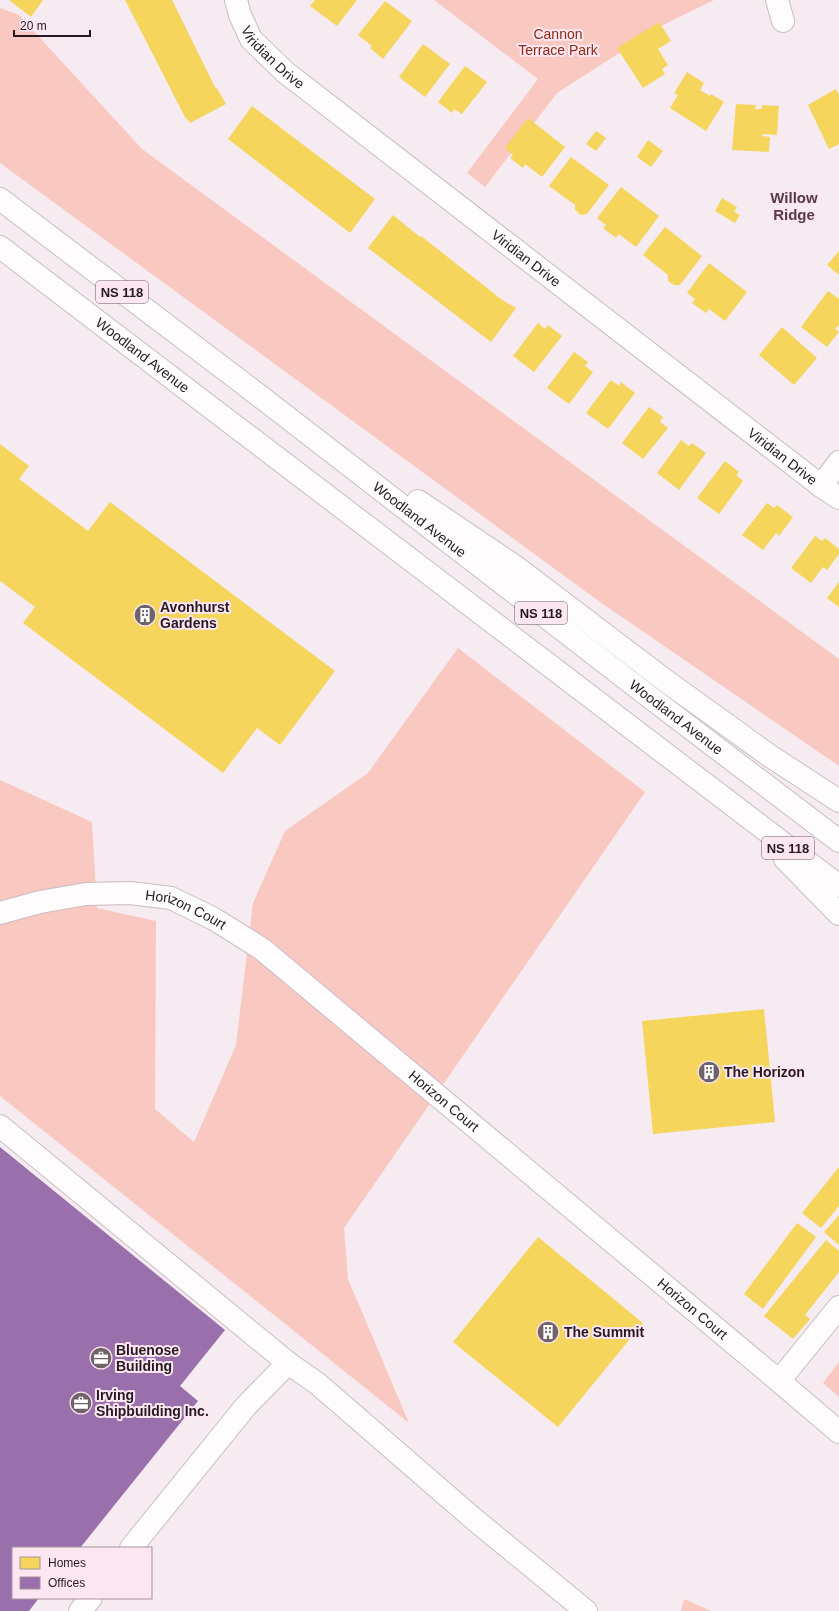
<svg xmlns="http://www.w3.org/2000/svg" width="839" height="1611" font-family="Arial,sans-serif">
  <rect width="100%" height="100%" fill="#f6ebf1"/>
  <g fill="#f9c9c1">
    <polygon points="434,0 714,0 663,25 557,93 485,187 467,173 538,79"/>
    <polygon points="0,8 19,15 142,149 839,659 839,766 600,602 0,163"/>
    <polygon points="458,648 645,792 344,1228 348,1279 409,1423 0,1096 0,780 92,822 97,908 156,921 155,1109 194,1142 236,1045 253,903 285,831 368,773"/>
    <polygon points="839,1362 839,1397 823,1383"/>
    <polygon points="684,1599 711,1611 681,1611"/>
  </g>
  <g fill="#f6d55c">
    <polygon points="9,0 43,0 31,17"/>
    <polygon points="125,0 172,0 216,89 217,88 226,104 190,123 187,118 186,119"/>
    <polygon points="315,0 357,0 337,26 310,6"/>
    <polygon points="385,1 412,21 383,59 370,48 372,46 358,35"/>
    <polygon points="659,22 671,41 658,49 668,65 662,69 665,74 643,88 617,48"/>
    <polygon points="423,44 450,64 425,97 399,77"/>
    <polygon points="465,66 487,82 462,114 454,109 452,113 438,102"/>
    <polygon points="687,72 704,83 700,90 710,96 711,94 724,102 706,131 670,108 678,95 674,93"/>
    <polygon points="836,89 839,95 839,144 829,149 808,105"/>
    <polygon points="736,104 756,105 755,109 762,109 762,105 779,106 777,135 763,134 762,136 770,137 769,152 732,150"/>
    <polygon points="252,106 375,199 350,233 228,139"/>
    <polygon points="528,118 565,147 542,177 525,164 523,168 510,158 513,155 505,148"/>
    <polygon points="596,131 606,138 596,151 586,144"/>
    <polygon points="648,140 663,151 651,167 637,157"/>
    <polygon points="571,157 609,185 587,214 581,215 575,210 575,205 549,186"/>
    <polygon points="621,187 659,216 636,247 619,234 616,238 603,228 606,225 597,218"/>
    <polygon points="722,198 737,207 734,212 740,215 735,223 715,211"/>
    <polygon points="393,215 420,237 421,236 501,299 516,308 491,342 368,248"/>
    <polygon points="665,227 702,256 680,285 674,285 668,281 668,275 643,255"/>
    <polygon points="839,251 839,275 827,265"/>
    <polygon points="709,263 747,292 725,321 709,309 706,313 692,303 695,299 687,293"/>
    <polygon points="828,291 839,299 839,325 835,329 839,332 827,347 801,327"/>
    <polygon points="538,323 545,329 548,325 562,336 534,372 513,356"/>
    <polygon points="782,327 817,358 794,385 759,355"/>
    <polygon points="574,352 588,362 585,366 593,372 569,404 547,388"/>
    <polygon points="611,380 619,386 621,382 635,393 608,429 586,413"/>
    <polygon points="649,407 663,417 660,422 668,428 643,459 622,443"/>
    <polygon points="681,440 689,446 692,443 706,453 679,490 657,473"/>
    <polygon points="0,444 29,466 19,479 88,531 110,502 335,671 280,745 257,728 223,773 23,623 35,607 0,581"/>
    <polygon points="725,461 739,472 736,475 743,481 719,514 697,498"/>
    <polygon points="767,503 774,508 777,505 793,517 779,536 776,533 763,550 742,535"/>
    <polygon points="815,536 822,541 825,538 839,549 839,554 827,570 823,567 811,583 791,568"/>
    <polygon points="839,582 839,607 827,598"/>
    <polygon points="764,1009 775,1122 653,1134 642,1021"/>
    <polygon points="839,1167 839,1206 821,1228 802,1213"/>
    <polygon points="839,1215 839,1245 824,1232"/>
    <polygon points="797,1223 816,1237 763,1309 744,1294"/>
    <polygon points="538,1237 643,1323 558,1427 453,1342"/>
    <polygon points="826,1240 839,1251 839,1272 805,1315 810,1319 793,1339 764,1316"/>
  </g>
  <polygon fill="#9970ab" points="0,1147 225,1330 180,1386 198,1401 80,1548 13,1548 13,1598 39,1598 29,1611 0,1611"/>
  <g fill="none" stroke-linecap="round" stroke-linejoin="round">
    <g stroke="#c8bdc3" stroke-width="24">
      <g id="minor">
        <path id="s1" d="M 236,0 L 240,15 L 251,39 L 285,72 L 821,486 L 839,498"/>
        <polyline points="777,0 783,21"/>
        <polyline points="821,486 839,462"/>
        <path id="s2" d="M 0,913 L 40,902 L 86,894 L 130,893 L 171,898 L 214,919 L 262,949 L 779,1381 L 839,1432"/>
        <polyline points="0,1126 288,1363 318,1384 475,1520 586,1611"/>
        <polyline points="779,1381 839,1307"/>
        <polyline points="131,1548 246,1406 288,1363"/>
        <polyline points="80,1611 91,1598"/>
      </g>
    </g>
    <g stroke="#c8bdc3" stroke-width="24">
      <g id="highway">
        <path id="s3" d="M 0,199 L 244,384 L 651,698 L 839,841"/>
        <path id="s4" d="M 0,247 C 281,459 558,674 839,886"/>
        <polyline points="418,501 516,567 666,681 770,756 839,801"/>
        <polyline points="785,859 839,914"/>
      </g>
    </g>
    <use href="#minor" stroke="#fefcfd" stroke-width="22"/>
    <use href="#highway" stroke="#fefcfd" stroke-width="22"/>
  </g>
  <defs>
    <g id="building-disc" transform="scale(1.15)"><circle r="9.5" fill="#6f6269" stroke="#fbe6f2"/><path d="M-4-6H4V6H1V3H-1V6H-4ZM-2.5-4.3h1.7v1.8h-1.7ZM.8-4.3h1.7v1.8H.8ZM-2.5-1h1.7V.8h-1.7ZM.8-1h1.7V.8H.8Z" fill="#fff"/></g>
    <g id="office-disc" transform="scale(1.15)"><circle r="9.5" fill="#6f6269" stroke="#fbe6f2"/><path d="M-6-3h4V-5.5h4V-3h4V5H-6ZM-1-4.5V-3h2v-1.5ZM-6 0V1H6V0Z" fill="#fff"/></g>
  </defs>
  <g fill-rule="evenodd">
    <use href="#building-disc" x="145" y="615"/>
    <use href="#building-disc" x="709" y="1072"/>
    <use href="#building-disc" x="548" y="1332"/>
    <use href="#office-disc" x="101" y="1358"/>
    <use href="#office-disc" x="81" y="1403"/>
  </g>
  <g text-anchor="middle" stroke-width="4" stroke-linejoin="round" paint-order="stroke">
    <g fill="#fbe6f2" stroke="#66565f" stroke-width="1">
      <rect x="96" y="281" width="52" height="22" rx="3"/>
      <rect x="515" y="602" width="52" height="22" rx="3"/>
      <rect x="762" y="837" width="52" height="22" rx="3"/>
    </g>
    <g font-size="13" font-weight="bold" fill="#261920">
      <text x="122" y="297">NS 118</text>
      <text x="541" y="618">NS 118</text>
      <text x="788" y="853">NS 118</text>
    </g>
    <g font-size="14" fill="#8d2c15" stroke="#fbe6f2">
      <text x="558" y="39">Cannon<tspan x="558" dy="16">Terrace Park</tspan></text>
    </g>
    <g font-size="14" fill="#261920" stroke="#fbe6f2">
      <text dy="5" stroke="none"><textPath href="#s1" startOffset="70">Viridian Drive</textPath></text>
      <text dy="5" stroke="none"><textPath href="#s1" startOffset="394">Viridian Drive</textPath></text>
      <text dy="5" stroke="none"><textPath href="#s4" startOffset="179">Woodland Avenue</textPath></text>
      <text dy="5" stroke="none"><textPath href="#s1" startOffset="718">Viridian Drive</textPath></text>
      <text dy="5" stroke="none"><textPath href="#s3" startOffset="528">Woodland Avenue</textPath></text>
      <text dy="5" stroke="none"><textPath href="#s3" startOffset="852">Woodland Avenue</textPath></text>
      <text dy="5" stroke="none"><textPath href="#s2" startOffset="191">Horizon Court</textPath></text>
      <text dy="5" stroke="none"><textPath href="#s2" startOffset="515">Horizon Court</textPath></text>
      <text dy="5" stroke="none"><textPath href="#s2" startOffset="839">Horizon Court</textPath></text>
    </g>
    <g font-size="14" font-weight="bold" fill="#261920" stroke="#fbe6f2" text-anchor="start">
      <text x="160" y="612">Avonhurst<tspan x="160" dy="16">Gardens</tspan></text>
      <text x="724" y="1077">The Horizon</text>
      <text x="564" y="1337">The Summit</text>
      <text x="116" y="1355">Bluenose<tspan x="116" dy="16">Building</tspan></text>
      <text x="96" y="1400">Irving<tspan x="96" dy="16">Shipbuilding Inc.</tspan></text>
    </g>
    <g font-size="15" font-weight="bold" fill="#563b4b" stroke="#fbe6f2">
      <text x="794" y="203">Willow<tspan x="794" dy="17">Ridge</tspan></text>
    </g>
  </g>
  <rect x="12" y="1547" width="140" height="52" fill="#fbe6f2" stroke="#a6949e"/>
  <rect x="20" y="1557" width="20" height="12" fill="#f6d55c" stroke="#a6949e"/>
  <text x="48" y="1567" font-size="12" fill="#261920">Homes</text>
  <rect x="20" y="1577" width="20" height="12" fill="#9970ab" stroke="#a6949e"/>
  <text x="48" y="1587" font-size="12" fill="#261920">Offices</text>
  <path d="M14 30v6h76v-6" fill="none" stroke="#261920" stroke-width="2"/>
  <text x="20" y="30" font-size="12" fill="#261920" stroke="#fbe6f2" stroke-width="3" paint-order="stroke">20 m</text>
</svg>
